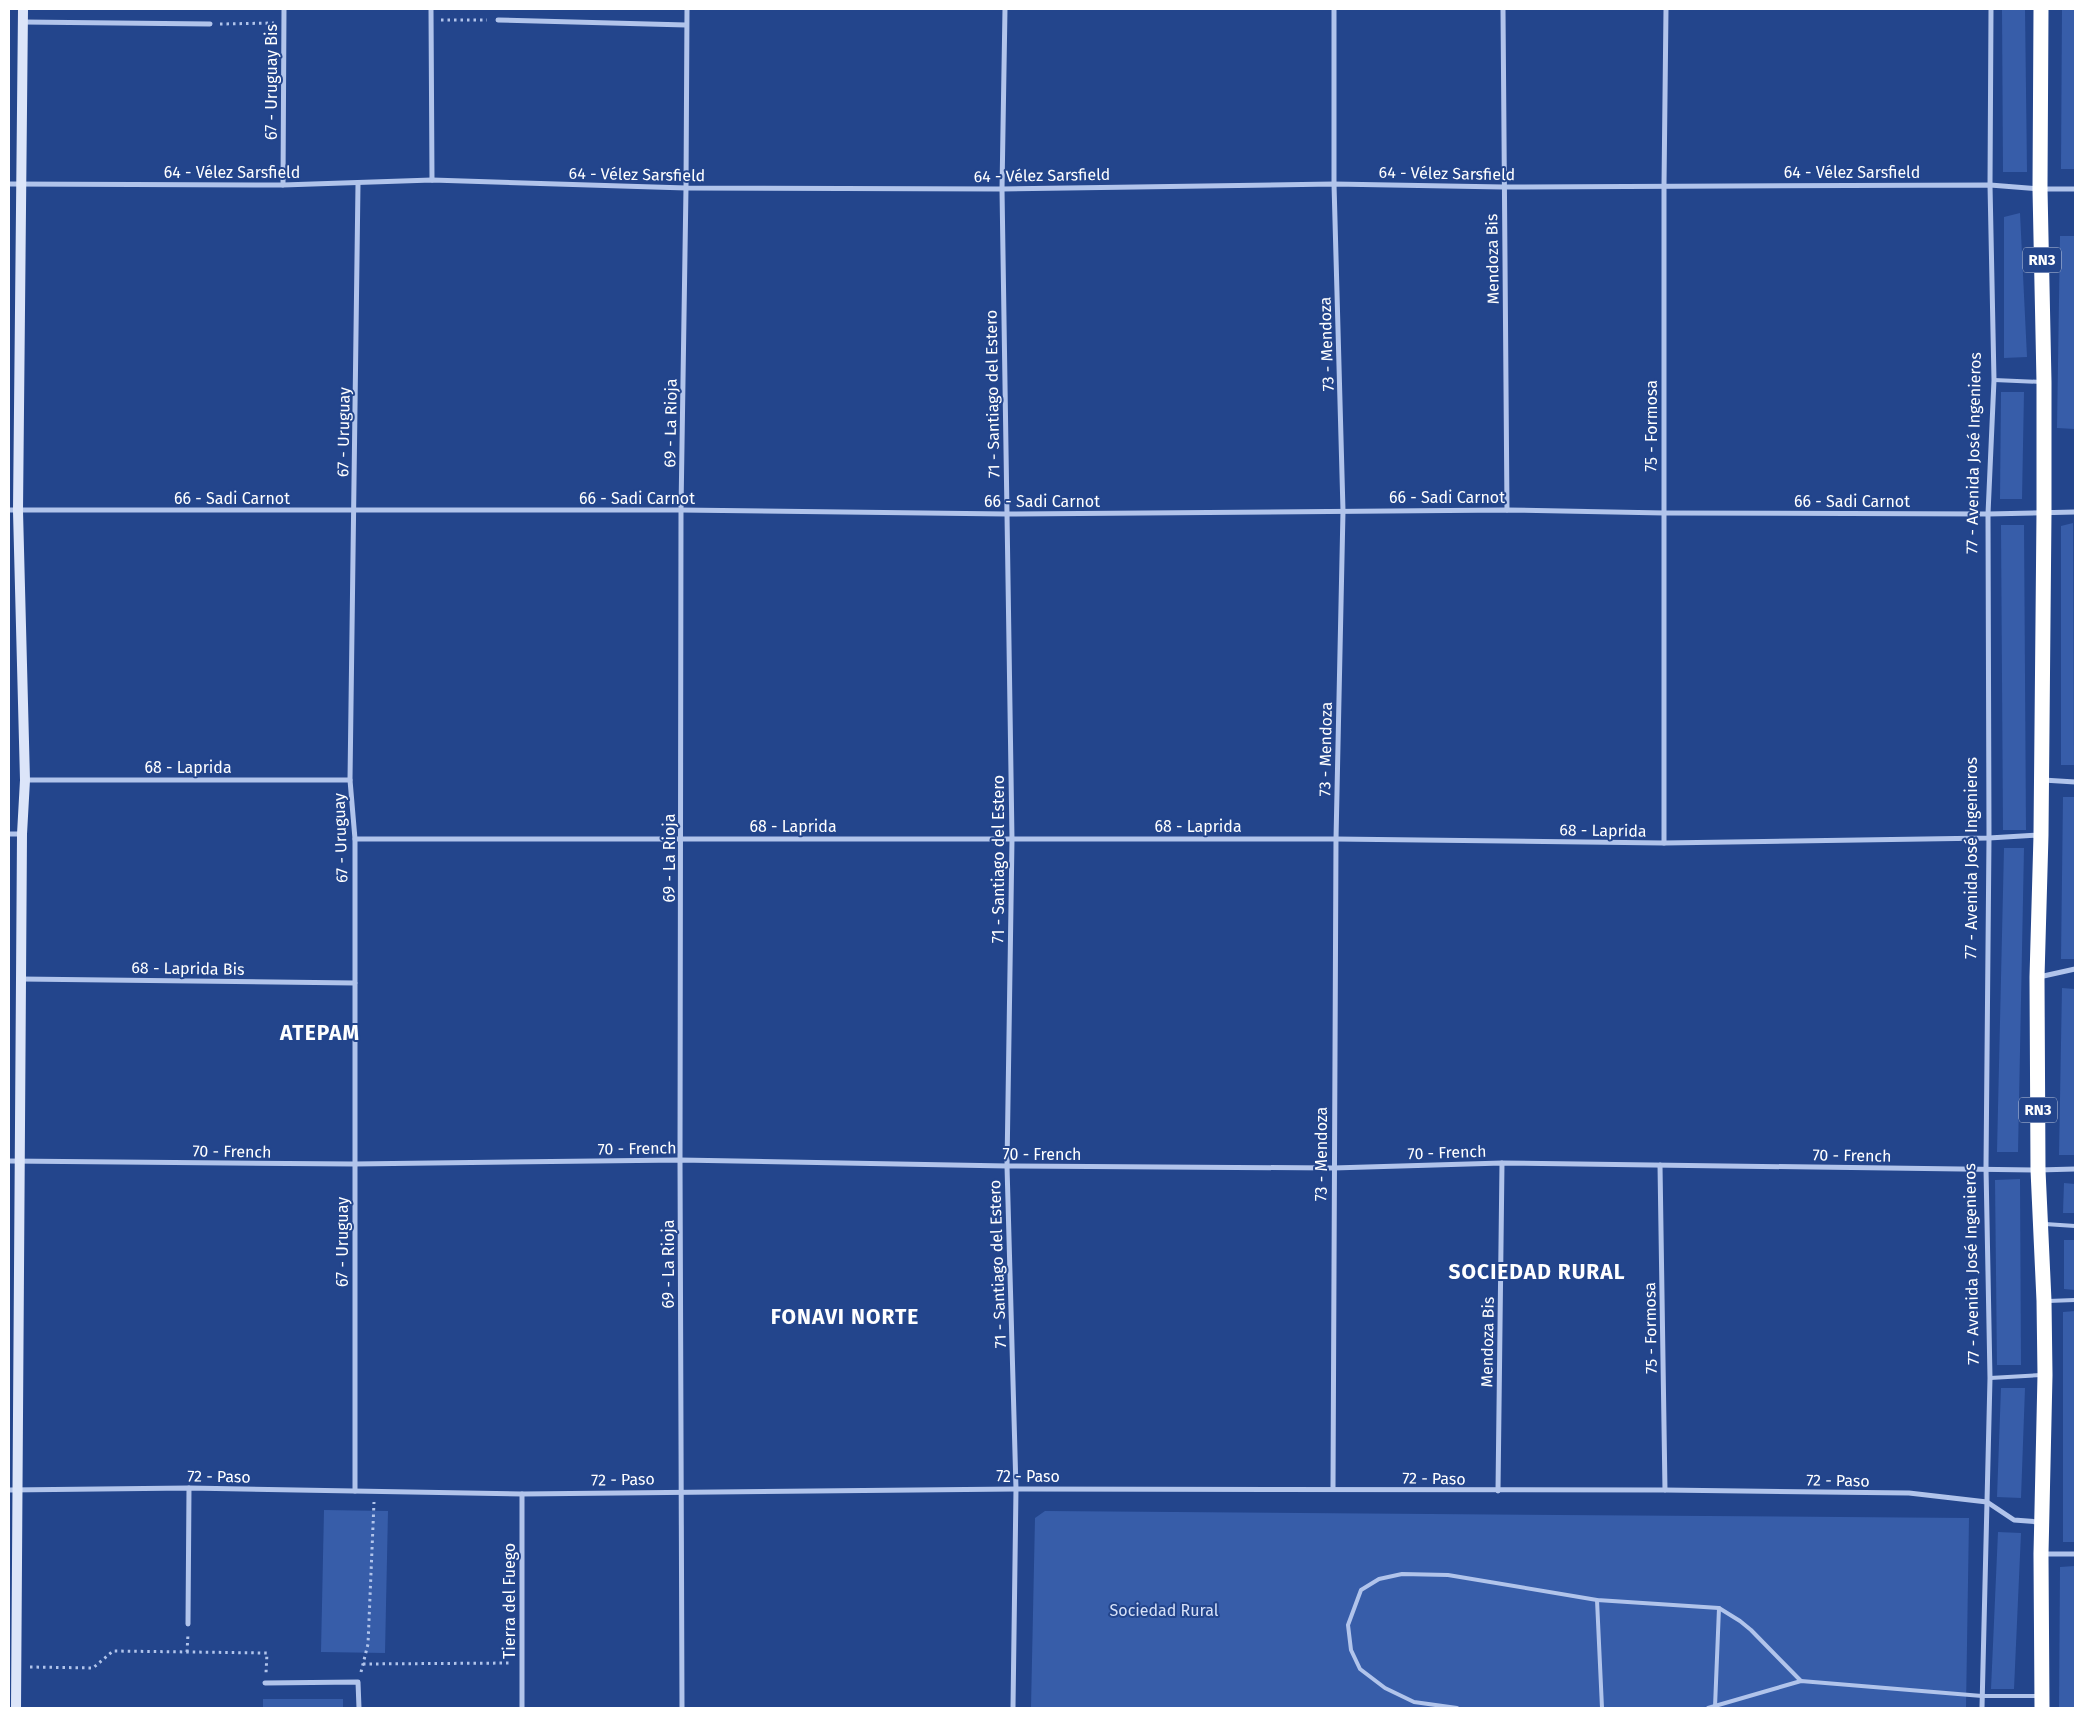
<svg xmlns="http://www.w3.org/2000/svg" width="2084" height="1717" font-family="'Fira Sans',sans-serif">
  <rect width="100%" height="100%" fill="#23458c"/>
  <g fill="#375da9">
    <polygon points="2002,9 2025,9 2027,172 2003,172"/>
    <polygon points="2062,9 2075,9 2075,169 2061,169"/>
    <polygon points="2020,213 2027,357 2004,358 2004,217"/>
    <polygon points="2060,236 2075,236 2075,429 2057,428"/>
    <polygon points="2001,392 2024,392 2022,499 2000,499"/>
    <polygon points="2073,523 2074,765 2061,765 2061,526"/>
    <polygon points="2001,525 2024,525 2026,830 2003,830"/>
    <polygon points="2063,797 2075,797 2075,959 2061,959"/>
    <polygon points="2004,848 2024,848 2018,1152 1997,1152"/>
    <polygon points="2062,988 2075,989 2075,1155 2059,1155"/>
    <polygon points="2020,1179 2021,1365 1997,1365 1995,1180"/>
    <polygon points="2064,1183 2075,1184 2075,1213 2063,1213"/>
    <polygon points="2064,1240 2075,1240 2075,1290 2064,1289"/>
    <polygon points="2075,1311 2075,1542 2063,1542 2063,1312"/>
    <polygon points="2001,1388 2025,1388 2021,1498 1997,1497"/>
    <polygon points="324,1510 388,1511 385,1653 321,1652"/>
    <polygon points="1045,1511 1969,1518 1966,1708 1031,1708 1035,1518"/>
    <polygon points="1998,1532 2021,1533 2014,1689 1991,1689"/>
    <polygon points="2075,1566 2075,1708 2059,1708 2060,1567"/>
    <rect x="263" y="1699" width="80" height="9"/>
  </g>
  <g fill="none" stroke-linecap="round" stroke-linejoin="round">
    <g stroke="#b1c4eb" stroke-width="3" stroke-dasharray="2.5 4" stroke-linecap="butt">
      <polyline points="441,20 487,20"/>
      <polyline points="220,24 274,23"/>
      <polyline points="187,1652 188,1634"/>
      <polyline points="363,1664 512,1663"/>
      <polyline points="30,1667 93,1668 113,1651 267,1653 266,1673"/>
      <polyline points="361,1672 368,1644 374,1502"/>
    </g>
    <g stroke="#b1c4eb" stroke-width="4">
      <polyline points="1994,380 2042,382"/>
      <polyline points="2045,1224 2075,1226"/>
      <polyline points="2048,1301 2075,1300"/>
      <polyline points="1990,1378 2041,1375"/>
      <polyline points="1597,1600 1602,1708"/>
      <polyline points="1715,1707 1719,1608"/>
      <polyline points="1457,1708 1414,1702 1385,1688 1360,1669 1351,1650 1348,1625 1361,1590 1379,1579 1402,1574 1448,1575 1597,1600 1719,1608 1740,1621 1751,1630 1801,1681"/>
      <polyline points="1708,1708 1801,1681 1982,1696 2037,1696"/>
    </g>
    <g stroke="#b1c4eb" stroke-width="5">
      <polyline points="431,9 432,180"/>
      <polyline points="1005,9 1002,189 1012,839 1007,1166 1016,1489 1013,1708"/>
      <polyline points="1503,9 1507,510"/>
      <polyline points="498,20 686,25"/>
      <polyline points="23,22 210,24"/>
      <polyline points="9,184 283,185 432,180 686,188 1002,189 1334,184 1503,187 1990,185 2040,189 2075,189"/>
      <polyline points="283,185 284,9"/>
      <polyline points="9,510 681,510 1006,514 1507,510 1664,513 1988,514 2075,512"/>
      <polyline points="25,780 350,780"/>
      <polyline points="2043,780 2075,782"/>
      <polyline points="9,834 22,834"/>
      <polyline points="355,839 1336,839 1664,843 1989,838 2039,835"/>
      <polyline points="1664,843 1664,185 1666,9"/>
      <polyline points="2039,977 2075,969"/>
      <polyline points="21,979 355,983"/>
      <polyline points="9,1161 354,1164 680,1160 1007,1166 1333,1168 1502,1163 2038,1170 2075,1169"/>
      <polyline points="1660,1165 1665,1490"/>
      <polyline points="1333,1489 1336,839 1343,511 1334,184 1334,9"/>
      <polyline points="9,1490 189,1488 522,1494 1016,1489 1665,1490 1909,1493 1987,1502 2014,1520 2039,1522"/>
      <polyline points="355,1491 355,839 350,780 358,184"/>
      <polyline points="1498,1491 1502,1163"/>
      <polyline points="2043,1554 2075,1554"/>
      <polyline points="188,1624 189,1488"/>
      <polyline points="265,1683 358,1682 359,1708"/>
      <polyline points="522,1708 522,1494"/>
      <polyline points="682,1708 680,1160 681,510 686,188 687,9"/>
      <polyline points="1982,1708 1990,1378 1986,1168 1989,838 1988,514 1994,380 1990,185 1991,9"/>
    </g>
    <polyline stroke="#dce5f9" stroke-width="10" points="16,1708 22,834 25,780 18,511 23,9"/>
    <polyline stroke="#fff" stroke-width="15" points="2041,9 2040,189 2044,382 2044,512 2041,835 2037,977 2038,1170 2044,1301 2045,1375 2041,1554 2042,1708"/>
  </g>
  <g text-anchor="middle" stroke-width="4" stroke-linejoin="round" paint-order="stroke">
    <g fill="#23458c" stroke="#bdc7dc" stroke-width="1">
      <rect x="2023" y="247.5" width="38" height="25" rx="4"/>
      <rect x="2019" y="1097.5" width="38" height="25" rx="4"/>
    </g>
    <g font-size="15" font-weight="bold" fill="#fff">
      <text x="2042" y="265">RN3</text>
      <text x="2038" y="1115">RN3</text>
    </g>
    <g font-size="16" fill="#fff" stroke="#23458c">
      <text transform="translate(271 82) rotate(-90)" y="6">67 - Uruguay Bis</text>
      <text x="232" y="178">64 - Vélez Sarsfield</text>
      <text x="1852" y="178">64 - Vélez Sarsfield</text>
      <text transform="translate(1447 173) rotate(1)" y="6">64 - Vélez Sarsfield</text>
      <text transform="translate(637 174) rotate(1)" y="6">64 - Vélez Sarsfield</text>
      <text transform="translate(1042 175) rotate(-1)" y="6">64 - Vélez Sarsfield</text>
      <text transform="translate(1492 259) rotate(-91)" y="6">Mendoza Bis</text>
      <text transform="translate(1326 344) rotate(-92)" y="6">73 - Mendoza</text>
      <text transform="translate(992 394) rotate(-91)" y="6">71 - Santiago del Estero</text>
      <text transform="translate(670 423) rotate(-89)" y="6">69 - La Rioja</text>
      <text transform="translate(1651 426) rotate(-90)" y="6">75 - Formosa</text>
      <text transform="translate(343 432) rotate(-89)" y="6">67 - Uruguay</text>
      <text transform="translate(1973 453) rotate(-89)" y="6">77 - Avenida José Ingenieros</text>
      <text x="1447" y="503">66 - Sadi Carnot</text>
      <text x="232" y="504">66 - Sadi Carnot</text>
      <text x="637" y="504">66 - Sadi Carnot</text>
      <text x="1042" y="507">66 - Sadi Carnot</text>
      <text x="1852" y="507">66 - Sadi Carnot</text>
      <text transform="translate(1325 749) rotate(-89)" y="6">73 - Mendoza</text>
      <text x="188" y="773">68 - Laprida</text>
      <text x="793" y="832">68 - Laprida</text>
      <text x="1198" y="832">68 - Laprida</text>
      <text transform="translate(1603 830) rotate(1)" y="6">68 - Laprida</text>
      <text transform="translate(340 838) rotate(-92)" y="6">67 - Uruguay</text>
      <text transform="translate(669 858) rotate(-90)" y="6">69 - La Rioja</text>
      <text transform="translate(1971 858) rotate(-90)" y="6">77 - Avenida José Ingenieros</text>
      <text transform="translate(998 859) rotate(-90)" y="6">71 - Santiago del Estero</text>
      <text transform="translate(188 968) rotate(1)" y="6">68 - Laprida Bis</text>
      <text transform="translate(637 1148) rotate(-1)" y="6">70 - French</text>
      <text transform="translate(232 1151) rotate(1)" y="6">70 - French</text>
      <text transform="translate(1447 1152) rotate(-2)" y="6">70 - French</text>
      <text x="1042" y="1160">70 - French</text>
      <text transform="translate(1321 1154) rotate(-90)" y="6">73 - Mendoza</text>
      <text transform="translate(1852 1155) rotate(1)" y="6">70 - French</text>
      <text transform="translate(342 1242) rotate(-90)" y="6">67 - Uruguay</text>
      <text transform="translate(668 1264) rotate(-90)" y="6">69 - La Rioja</text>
      <text transform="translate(997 1264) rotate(-92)" y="6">71 - Santiago del Estero</text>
      <text transform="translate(1971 1264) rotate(-91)" y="6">77 - Avenida José Ingenieros</text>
      <text transform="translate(1650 1328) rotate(-91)" y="6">75 - Formosa</text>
      <text transform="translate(1487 1342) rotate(-89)" y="6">Mendoza Bis</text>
      <text transform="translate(219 1476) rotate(1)" y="6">72 - Paso</text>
      <text x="1028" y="1482">72 - Paso</text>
      <text transform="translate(1434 1478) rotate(1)" y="6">72 - Paso</text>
      <text transform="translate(623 1479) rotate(-1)" y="6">72 - Paso</text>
      <text transform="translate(1838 1480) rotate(1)" y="6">72 - Paso</text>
      <text transform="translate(509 1601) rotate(-90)" y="6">Tierra del Fuego</text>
    </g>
    <g font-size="16" fill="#d6e1f8" stroke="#23458c">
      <text x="1164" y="1616">Sociedad Rural</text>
    </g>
    <g font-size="21" font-weight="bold" letter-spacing="1" fill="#fff" stroke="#23458c">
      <text x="320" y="1040">ATEPAM</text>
      <text x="1537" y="1279">SOCIEDAD RURAL</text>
      <text x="845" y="1324">FONAVI NORTE</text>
    </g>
  </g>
  <rect width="2084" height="1717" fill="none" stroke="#ffffff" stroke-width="20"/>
</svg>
